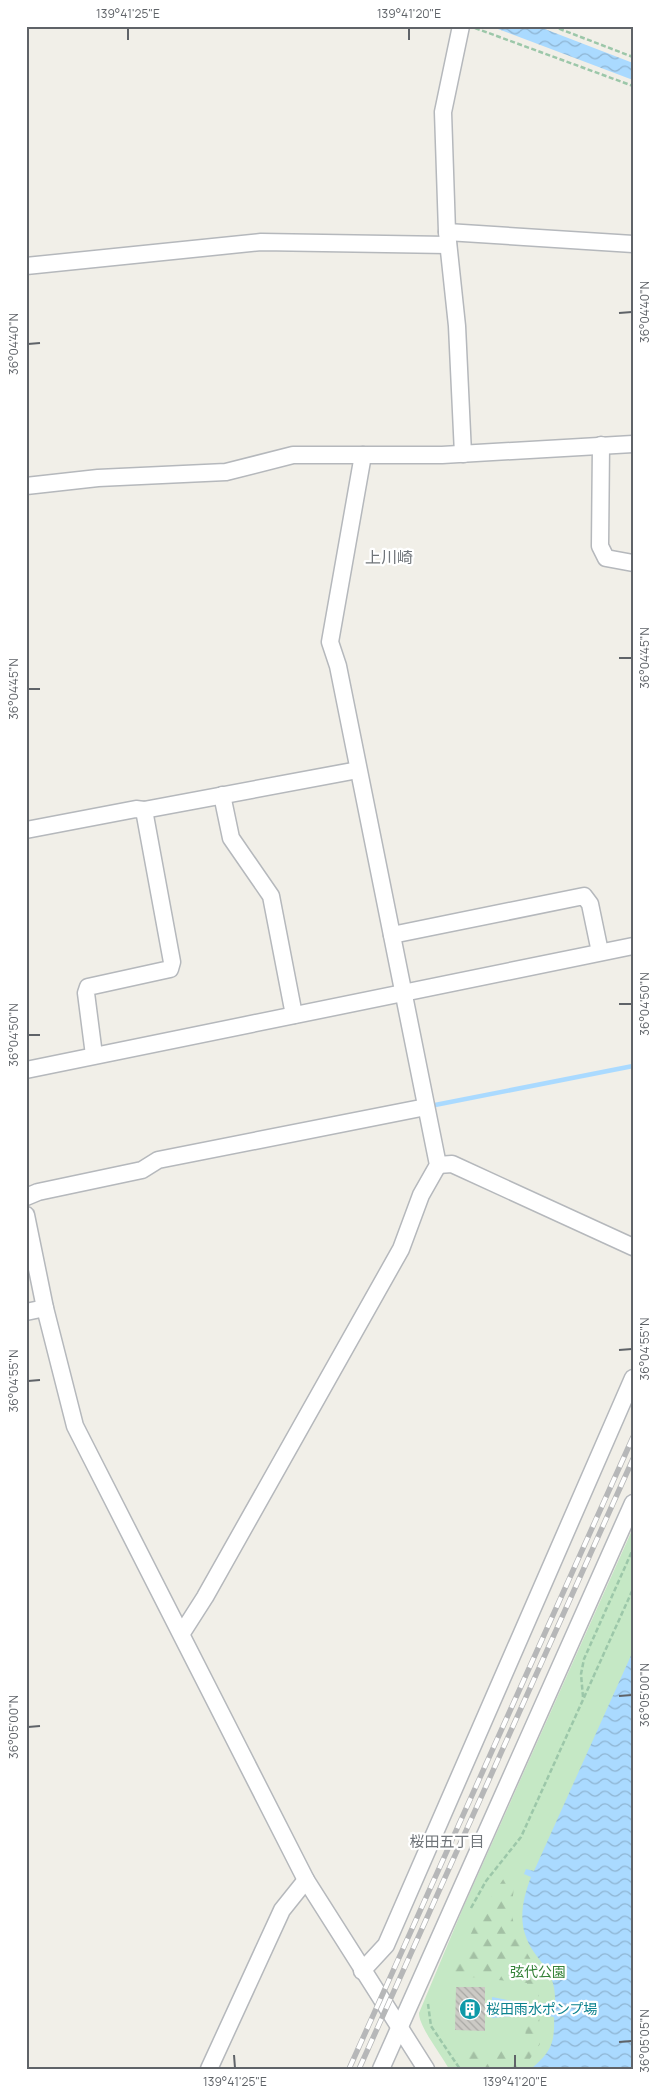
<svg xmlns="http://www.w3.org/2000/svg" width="659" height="2095" font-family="Manrope,'Noto Sans JP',sans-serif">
  <defs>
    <pattern id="forest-firs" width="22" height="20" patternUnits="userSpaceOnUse" patternTransform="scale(1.25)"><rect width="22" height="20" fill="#c5e8c5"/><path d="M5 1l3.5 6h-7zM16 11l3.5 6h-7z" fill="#a3c0a4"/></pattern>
    <pattern id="water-waves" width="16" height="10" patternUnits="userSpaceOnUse" patternTransform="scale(1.25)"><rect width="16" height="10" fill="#aadaff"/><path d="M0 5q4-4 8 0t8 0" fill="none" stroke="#8eb4d2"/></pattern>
    <pattern id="building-back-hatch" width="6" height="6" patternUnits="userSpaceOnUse" patternTransform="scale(1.25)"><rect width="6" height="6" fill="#cccac5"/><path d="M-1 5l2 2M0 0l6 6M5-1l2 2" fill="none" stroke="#a9a8a4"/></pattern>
  </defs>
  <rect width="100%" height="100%" fill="#f1efe8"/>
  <path fill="#c5e8c5" d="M 633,1528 L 633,2069 L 449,2069 C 441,2054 419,2027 419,2013 L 463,1908 Z"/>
  <polygon fill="url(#forest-firs)" points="506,1875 515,1880 511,1911 516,1934 538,1972 540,2044 523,2069 470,2069 459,2048 525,2047 527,1983 452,1975 480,1914"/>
  <g fill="url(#water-waves)">
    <polygon points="490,26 537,26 633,63 633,80"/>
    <path d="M 633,1651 L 633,2069 L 531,2069 C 551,2052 555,2043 554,2017 L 543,2015 L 543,2003 L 555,2004 C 557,1966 534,1963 525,1934 C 519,1916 524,1895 531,1877 L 524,1874 L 526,1869 L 534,1871 Z"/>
    <polygon points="492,1997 524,2003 523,2015 492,2018"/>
  </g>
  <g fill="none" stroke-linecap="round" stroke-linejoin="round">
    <polyline stroke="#aadaff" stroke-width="4.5" points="435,1105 633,1066"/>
  </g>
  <polygon fill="url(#building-back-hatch)" points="456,1987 485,1987 485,2031 455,2030"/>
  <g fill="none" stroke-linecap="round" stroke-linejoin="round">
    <g stroke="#b5b8bc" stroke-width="19">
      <g id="minor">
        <polyline points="461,26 443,112 447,232 457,326 463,454"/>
        <polyline points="447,232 633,244"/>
        <polyline points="26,266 261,242 448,245"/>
        <polyline points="601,445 600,546 606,558 633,563"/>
        <polyline points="26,486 98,478 226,472 293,455 442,455 633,444"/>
        <polyline points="222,795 231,838 271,896 294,1015"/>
        <polyline points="26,830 136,809 144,810 358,770"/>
        <polyline points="392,935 584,896 590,904 600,952"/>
        <polyline points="94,1055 86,993 88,987 170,969 172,962 144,810"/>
        <polyline points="26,1070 633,946"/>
        <polyline points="438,1165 452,1164 633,1247"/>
        <polyline points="26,1197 38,1192 142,1170 158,1160 426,1107"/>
        <polyline points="26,1215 45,1308 75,1426 306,1880 426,2069"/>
        <polyline points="26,1312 45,1308"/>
        <polyline points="182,1633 205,1597 401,1249 421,1195 438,1165 338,666 330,642 363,455"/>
        <polyline points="362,1971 386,1945 633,1378"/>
        <polyline points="209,2069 282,1910 306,1880"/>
        <polyline points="381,2069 633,1503"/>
      </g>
    </g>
    <g stroke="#9cc7a9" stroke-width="2.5" stroke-dasharray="5 2.5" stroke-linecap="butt">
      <polyline points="552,26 633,57"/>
      <polyline points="475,28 633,86"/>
      <polyline points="583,1697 581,1674 584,1659 633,1549"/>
      <polyline points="471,1908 486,1881 521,1837 633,1589"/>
      <polyline points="428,2004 431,2026 460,2069"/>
    </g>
    <use href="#minor" stroke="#fff" stroke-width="16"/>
    <g stroke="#b6b7b8" stroke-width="5.5">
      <g id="rail">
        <polyline points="349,2069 633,1437"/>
        <polyline points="359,2069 633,1459"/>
      </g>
    </g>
    <use href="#rail" stroke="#fff" stroke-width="4" stroke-dasharray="11" stroke-linecap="butt"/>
  </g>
  <path fill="none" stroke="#5f6368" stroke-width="2" d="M 128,28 L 128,40M 409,28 L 409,40M 619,313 L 632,312M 28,344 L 40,343M 619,658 L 632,658M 28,689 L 40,689M 619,1004 L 632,1004M 28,1035 L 40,1035M 619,1350 L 632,1349M 28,1381 L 40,1380M 619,1696 L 632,1695M 28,1727 L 40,1726M 619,2042 L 632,2041M 234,2055 L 235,2068M 515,2055 L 515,2068"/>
  <defs>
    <g id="building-disc" transform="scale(1.125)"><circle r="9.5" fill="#0f9aa8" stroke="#fff"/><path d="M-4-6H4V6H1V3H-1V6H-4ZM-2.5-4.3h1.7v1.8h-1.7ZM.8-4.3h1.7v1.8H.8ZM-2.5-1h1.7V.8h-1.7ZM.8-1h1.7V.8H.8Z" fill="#fff"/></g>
  </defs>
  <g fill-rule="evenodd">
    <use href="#building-disc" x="470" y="2009"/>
  </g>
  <g text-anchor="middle" stroke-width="4.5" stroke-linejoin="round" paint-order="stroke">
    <g font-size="14" fill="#348238" stroke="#fff">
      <text x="538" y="1977">弦代公園</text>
    </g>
    <g font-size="14" fill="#0d838f" stroke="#fff" text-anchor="start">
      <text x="486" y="2014">桜田雨水ポンプ場</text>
    </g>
    <g font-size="15" fill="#70757a" stroke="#fff">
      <text x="447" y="1847">桜田五丁目</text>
    </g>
    <g font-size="16" fill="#70757a" stroke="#fff">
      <text x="389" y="563">上川崎</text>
    </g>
  </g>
  <rect width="659" height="2095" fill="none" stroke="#ffffff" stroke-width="55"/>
  <rect x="28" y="28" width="604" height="2040" fill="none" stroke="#5f6368" stroke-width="2"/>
  <g font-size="12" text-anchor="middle" fill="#5f6368">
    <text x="128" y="18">139°41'25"E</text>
    <text x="409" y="18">139°41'20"E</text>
    <text transform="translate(645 312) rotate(-90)" y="4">36°04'40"N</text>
    <text transform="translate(14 344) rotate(-90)" y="4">36°04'40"N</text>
    <text transform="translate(645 658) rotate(-90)" y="4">36°04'45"N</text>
    <text transform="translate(14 689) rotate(-90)" y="4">36°04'45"N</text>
    <text transform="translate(645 1004) rotate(-90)" y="4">36°04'50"N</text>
    <text transform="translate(14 1035) rotate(-90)" y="4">36°04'50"N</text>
    <text transform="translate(645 1349) rotate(-90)" y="4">36°04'55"N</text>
    <text transform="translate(14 1381) rotate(-90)" y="4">36°04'55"N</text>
    <text transform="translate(645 1695) rotate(-90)" y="4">36°05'00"N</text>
    <text transform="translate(14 1727) rotate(-90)" y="4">36°05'00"N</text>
    <text transform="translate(645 2041) rotate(-90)" y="4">36°05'05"N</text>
    <text x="235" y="2086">139°41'25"E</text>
    <text x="515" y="2086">139°41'20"E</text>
  </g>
</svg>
